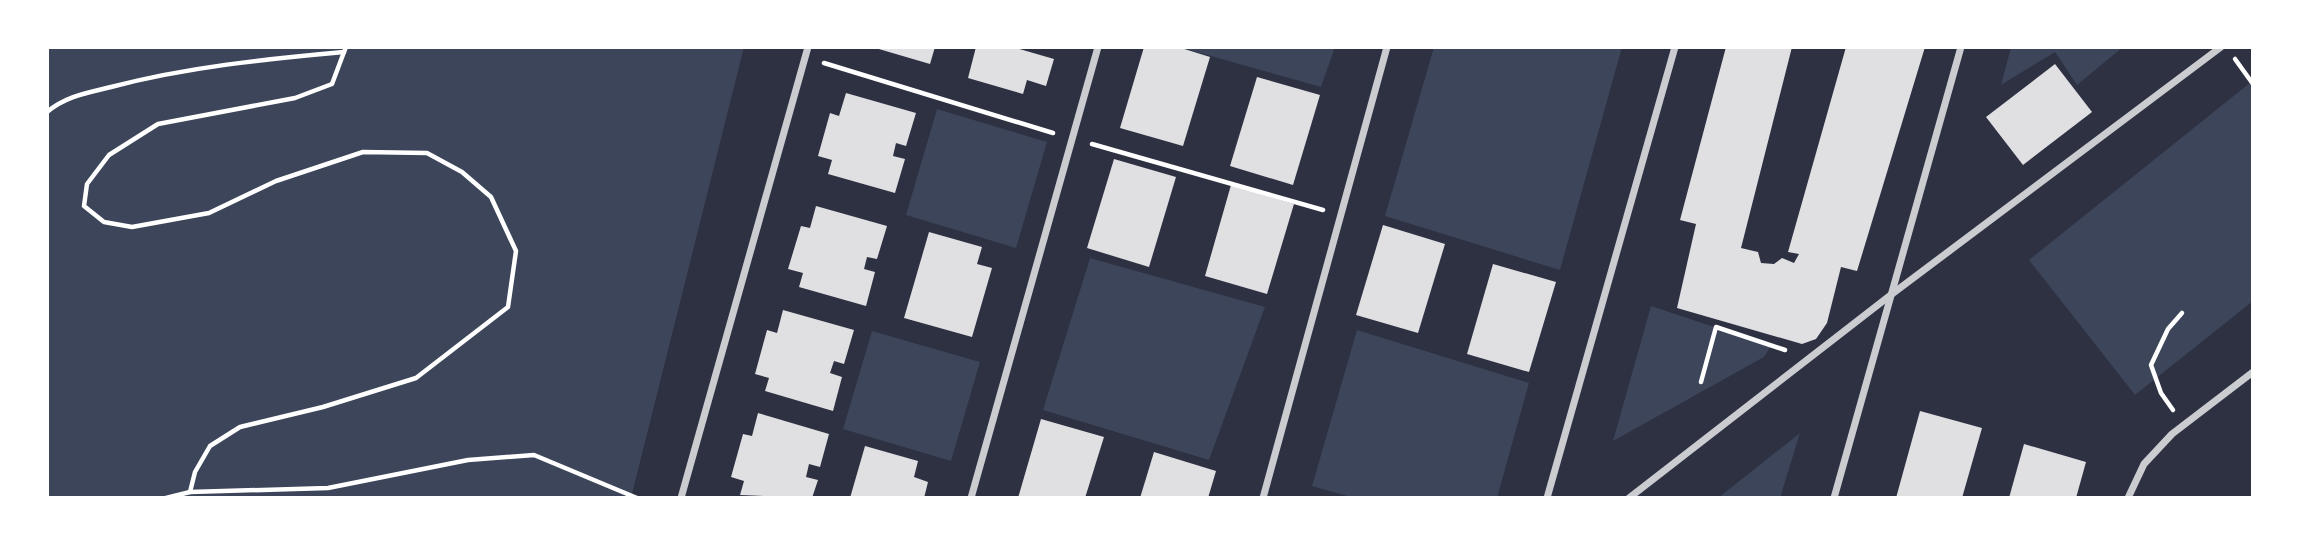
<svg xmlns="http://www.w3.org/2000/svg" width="2300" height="545" font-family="Quicksand,sans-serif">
  <rect width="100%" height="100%" fill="#2d3142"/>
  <g fill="#3c4559">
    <polygon points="47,47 744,47 631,498 47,498"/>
    <polygon points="1179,47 1335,47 1321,87"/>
    <polygon points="1434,47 1622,47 1560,270 1385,216"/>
    <polygon points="2011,47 2123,47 2077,85 2055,52 2001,85"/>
    <polygon points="2251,82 2253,301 2135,395 2029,260"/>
    <polygon points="937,109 1047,142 1016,248 906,215"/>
    <polygon points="1090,258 1265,307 1209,460 1043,410"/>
    <polygon points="1651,306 1771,346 1764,357 1613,441"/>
    <polygon points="1357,330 1529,383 1497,498 1354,498 1312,486"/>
    <polygon points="872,331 980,362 951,461 843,429"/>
    <polygon points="1800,433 1780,498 1718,498"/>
  </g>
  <g fill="#e0e0e3">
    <polygon points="872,47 935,47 930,64"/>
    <polygon points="976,47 1013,47 1054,59 1046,86 1027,80 1023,94 968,78"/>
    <polygon points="1144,47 1178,47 1210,57 1183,146 1120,128"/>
    <polygon points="1726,47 1792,47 1741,248 1758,252 1761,263 1774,264 1782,258 1794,263 1799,254 1788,252 1846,47 1925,47 1857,271 1841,267 1827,323 1816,339 1802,344 1677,308 1696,224 1680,220"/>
    <polygon points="2055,64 2092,112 2023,165 1986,117"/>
    <polygon points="1257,77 1320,95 1293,185 1230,166"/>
    <polygon points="846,93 916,113 906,146 896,143 893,156 905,159 895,193 828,174 832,160 818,156 830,113 839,116"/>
    <polygon points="1114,159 1176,177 1149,267 1087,248"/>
    <polygon points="1231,185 1294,204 1267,294 1205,276"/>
    <polygon points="816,206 887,226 877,259 867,257 864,269 875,272 866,306 799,287 803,273 788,269 801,226 810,228"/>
    <polygon points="1383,225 1445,244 1418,333 1356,315"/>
    <polygon points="929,232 982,247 977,264 992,268 972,337 904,318"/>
    <polygon points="1493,264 1556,282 1529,372 1467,354"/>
    <polygon points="783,310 854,330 844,364 834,361 830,373 842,377 833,411 765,391 769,378 755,374 767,330 777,333"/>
    <polygon points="1920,411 1982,428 1962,498 1896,498"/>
    <polygon points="758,413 829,434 820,467 809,464 806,477 818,480 812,498 740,495 744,481 731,477 743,434 752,436"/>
    <polygon points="1041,419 1104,437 1085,498 1018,498"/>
    <polygon points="2024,444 2086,462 2076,498 2009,498"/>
    <polygon points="865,446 918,461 914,477 928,482 924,498 850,498"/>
    <polygon points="1154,452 1216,471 1208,498 1140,498"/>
  </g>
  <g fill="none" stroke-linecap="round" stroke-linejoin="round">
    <g stroke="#fff" stroke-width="4.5">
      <polyline points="2235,59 2253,84"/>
      <polyline points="824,63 1053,133"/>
      <path d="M 47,112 C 66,96 87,93 111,87 C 187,67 266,59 344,52 L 346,47"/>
      <polyline points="1092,144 1323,210"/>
      <polyline points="1701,382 1716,327 1785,350"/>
      <polyline points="2173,410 2161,393 2151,365 2168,329 2182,313"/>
      <polyline points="190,492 195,472 210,446 240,427 323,407 416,378 508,307 516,251 491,197 462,172 427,153 363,152 276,181 209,213 132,227 104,222 84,206 87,184 109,155 158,124 295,98 332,84 344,52"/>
      <polyline points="166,498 190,492 328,488 468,460 534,455 637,498"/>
    </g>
    <g stroke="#caccd0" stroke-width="7">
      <polyline points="681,498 808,47"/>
      <polyline points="971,498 1098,47"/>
      <polyline points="1263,498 1387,47"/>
      <polyline points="1547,498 1675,47"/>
      <polyline points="1629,498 1892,294 2221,47"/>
      <polyline points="1834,498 1961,47"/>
      <polyline points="2128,498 2144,464 2172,434 2253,372"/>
    </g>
  </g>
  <rect width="2300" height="545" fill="none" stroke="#ffffff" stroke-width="98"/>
</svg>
